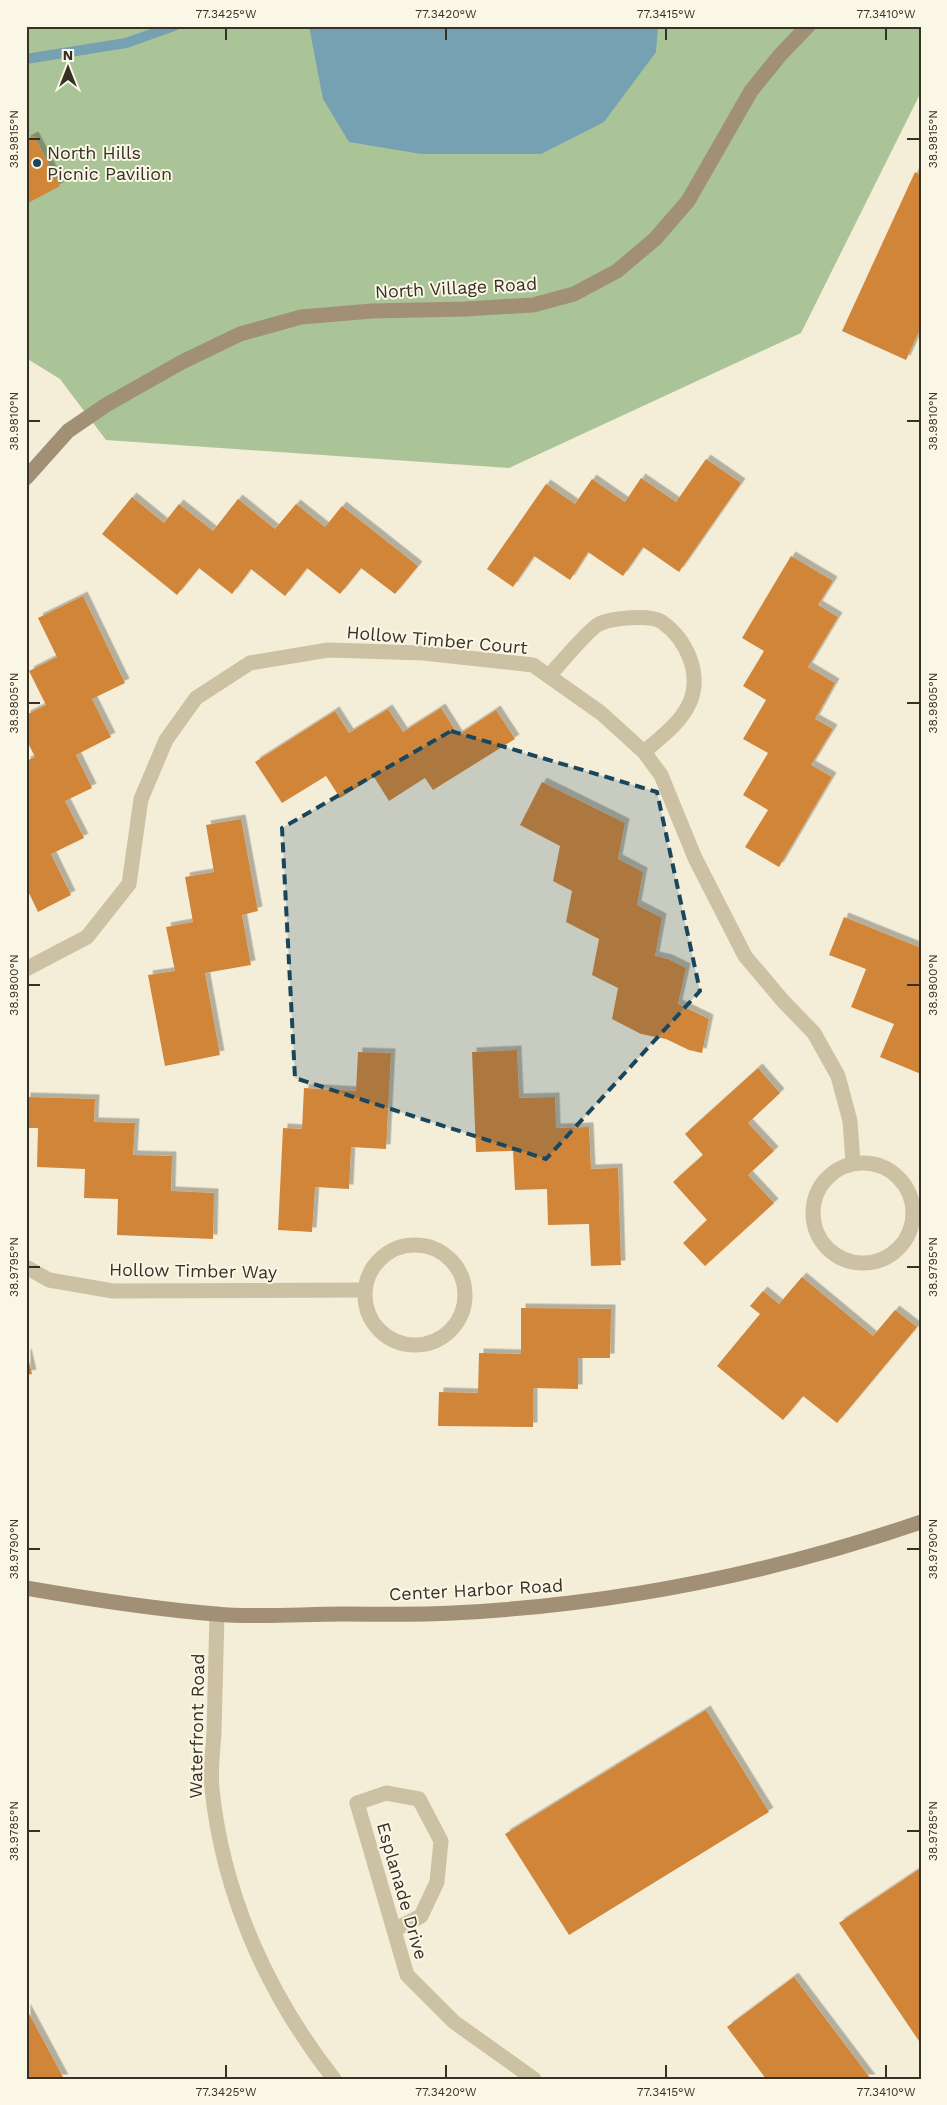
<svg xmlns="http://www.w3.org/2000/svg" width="947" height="2105" font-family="'Work Sans',sans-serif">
  <defs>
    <filter id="shadow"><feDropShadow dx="4.5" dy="-4.5" stdDeviation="0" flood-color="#0004"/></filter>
  </defs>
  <rect width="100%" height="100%" fill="#f4eed9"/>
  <polygon fill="#aac497" points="26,26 921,26 921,92 801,333 509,468 106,440 60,379 26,358"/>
  <polygon fill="#75a1b3" points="309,26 658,26 656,52 604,122 541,154 421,154 349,142 323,99"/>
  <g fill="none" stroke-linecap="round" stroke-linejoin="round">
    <polyline stroke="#75a1b3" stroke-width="10" points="26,59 126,43 174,26"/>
  </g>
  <g fill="#d18539" filter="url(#shadow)">
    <polygon points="34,136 60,186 26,204 26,140"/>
    <polygon points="915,172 921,175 921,327 906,360 842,331"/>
    <polygon points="706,459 741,483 679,572 643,547 623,576 588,552 570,580 534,556 513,587 487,569 546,484 575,504 592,479 625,502 641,478 676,502"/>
    <polygon points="132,497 164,523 179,504 213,531 238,499 275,529 296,504 325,527 342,506 418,566 395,594 361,568 340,594 307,568 285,596 251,569 232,594 199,568 177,595 102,534"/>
    <polygon points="791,556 833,581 818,605 838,617 808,667 835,683 815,719 833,729 811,765 832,777 779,867 745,847 768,810 743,795 768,753 743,739 766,700 743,686 764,651 742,638"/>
    <polygon points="83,596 125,683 92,699 111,737 76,755 92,788 65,801 84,838 51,854 71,895 38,912 26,887 26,761 35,757 26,739 26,715 46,705 29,671 57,657 38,618"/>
    <polygon points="441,708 458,735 496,710 515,739 433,790 425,778 389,801 374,777 340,798 326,776 282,803 255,762 335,711 349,733 388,709 403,732"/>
    <polygon points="542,782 625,823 618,859 643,872 637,905 662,918 655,956 668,959 686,968 678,1004 709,1019 702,1053 689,1050 666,1039 641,1034 612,1019 618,988 592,975 599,939 566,922 572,891 553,881 560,846 520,825"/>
    <polygon points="241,819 258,911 242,915 251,965 205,973 220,1055 165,1066 148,975 175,971 166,927 193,922 185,877 214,872 206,825"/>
    <polygon points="844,917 921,948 921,1074 880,1057 894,1024 851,1007 866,969 829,955"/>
    <polygon points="517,1050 519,1098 555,1097 556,1128 589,1127 591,1169 618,1168 621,1265 591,1266 589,1224 548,1225 547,1189 515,1190 513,1151 476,1152 472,1052"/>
    <polygon points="358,1052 391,1053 386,1149 351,1147 349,1189 315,1187 312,1232 278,1230 283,1128 302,1129 304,1088 356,1091"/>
    <polygon points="758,1068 780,1093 748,1123 774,1151 748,1175 774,1203 705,1266 683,1243 707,1220 673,1182 703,1155 685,1134"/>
    <polygon points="26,1097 95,1099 94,1122 135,1123 133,1155 172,1156 171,1191 214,1193 213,1239 117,1235 118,1199 84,1198 85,1169 37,1167 38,1128 26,1128"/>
    <polygon points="802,1277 873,1336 895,1310 917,1327 837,1423 803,1396 783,1420 717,1366 760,1314 750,1306 763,1291 779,1304"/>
    <polygon points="521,1308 611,1309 610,1358 578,1358 578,1389 533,1388 533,1427 438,1426 439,1392 478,1393 479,1353 521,1354"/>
    <polygon points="27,1353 32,1374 26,1375 26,1354"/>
    <polygon points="706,1710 769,1812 569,1935 505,1834"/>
    <polygon points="921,1868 921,2040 919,2041 839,1923"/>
    <polygon points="794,1977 871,2079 766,2079 727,2027"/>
    <polygon points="26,2008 64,2079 26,2079"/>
  </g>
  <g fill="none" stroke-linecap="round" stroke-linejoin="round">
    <g stroke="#cdc1a4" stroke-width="15">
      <path d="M 549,676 C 558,666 590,628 599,624 C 611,618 650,614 662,622 C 686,639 702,673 690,702 C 681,723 661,737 644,752"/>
      <polyline points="357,1803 386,1793 419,1799 441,1841 437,1882 421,1916 394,1930"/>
    </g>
    <g stroke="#cdc1a4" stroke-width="15">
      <polyline points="26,969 87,937 129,884 141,799 166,740 196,698 250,663 328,650 423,653 533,665 601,713 644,752 661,775 695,858 745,956 783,1001 814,1033 838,1076 850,1121 853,1163"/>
      <circle cx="863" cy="1213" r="50"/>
      <circle cx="415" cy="1295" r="50"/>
      <polyline points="26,1267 49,1280 113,1291 364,1290"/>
      <path d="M 217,1614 C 216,1654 215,1693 214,1732 C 213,1750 210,1770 212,1789 C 223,1895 268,1995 334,2079"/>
      <polyline points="357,1803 407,1975 454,2022 534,2079"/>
    </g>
    <g stroke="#a19075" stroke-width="15">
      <polyline points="26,478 68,431 106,405 182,362 240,334 301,317 372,311 465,309 533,305 574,294 617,271 655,239 688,201 751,91 781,54 808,26"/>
      <path d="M 26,1588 C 89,1599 152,1609 216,1614 C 256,1618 302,1614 343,1614 C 380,1614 416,1615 453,1613 C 612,1605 770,1574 921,1522"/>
    </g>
  </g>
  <path fill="#18465d" fill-opacity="0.2" stroke="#18465d" stroke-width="4" stroke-dasharray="10 6" stroke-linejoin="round" d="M 451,731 L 657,792 L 700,991 L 546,1159 L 295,1078 L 282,828 Z"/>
  <path fill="none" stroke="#373026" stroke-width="2" d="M 226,28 L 226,40M 446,28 L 446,40M 666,28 L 666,40M 886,28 L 886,40M 28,139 L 40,139M 907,139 L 920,139M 28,421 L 40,421M 907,421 L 920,421M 28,703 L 40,703M 907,703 L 920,703M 28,985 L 40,985M 907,985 L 920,985M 28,1267 L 40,1267M 907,1267 L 920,1267M 28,1549 L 40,1549M 907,1549 L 920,1549M 28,1831 L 40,1831M 907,1831 L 920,1831M 226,2065 L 226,2078M 446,2065 L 446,2078M 666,2065 L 666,2078M 886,2065 L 886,2078"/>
  <circle fill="#18465d" stroke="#fbf7e6" stroke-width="2" cx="37" cy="163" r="5"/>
  <g text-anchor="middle" stroke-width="4" stroke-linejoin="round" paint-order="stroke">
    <g font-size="18" fill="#373026" stroke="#fbf7e6" text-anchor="start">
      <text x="47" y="159">North Hills<tspan x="47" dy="21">Picnic Pavilion</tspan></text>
    </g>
    <g font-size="18" fill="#373026" stroke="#fbf7e6">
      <text transform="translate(456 288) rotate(-3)" y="6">North Village Road</text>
      <text transform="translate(437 640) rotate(5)" y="6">Hollow Timber Court</text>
      <text transform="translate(193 1271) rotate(1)" y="6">Hollow Timber Way</text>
      <text transform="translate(476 1590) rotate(-3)" y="6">Center Harbor Road</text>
      <text transform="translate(197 1726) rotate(-89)" y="6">Waterfront Road</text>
      <text transform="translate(402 1891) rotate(74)" y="6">Esplanade Drive</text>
    </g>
  </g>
  <rect width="947" height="2105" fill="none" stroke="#fbf7e6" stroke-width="55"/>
  <g transform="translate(68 68)" stroke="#fbf7e6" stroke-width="4" paint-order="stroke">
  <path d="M0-4L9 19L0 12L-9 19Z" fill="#373026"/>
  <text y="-8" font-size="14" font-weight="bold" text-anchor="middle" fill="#373026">N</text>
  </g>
  <rect x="28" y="28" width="892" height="2050" fill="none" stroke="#373026" stroke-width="2"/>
  <g font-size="12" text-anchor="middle" fill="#373026">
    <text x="226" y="18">77.3425°W</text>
    <text x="446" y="18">77.3420°W</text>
    <text x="666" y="18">77.3415°W</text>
    <text x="886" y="18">77.3410°W</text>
    <text transform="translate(14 139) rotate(-90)" y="4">38.9815°N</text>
    <text transform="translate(933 139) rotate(-90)" y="4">38.9815°N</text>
    <text transform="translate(14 421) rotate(-90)" y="4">38.9810°N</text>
    <text transform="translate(933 421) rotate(-90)" y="4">38.9810°N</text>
    <text transform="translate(14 703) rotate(-90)" y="4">38.9805°N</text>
    <text transform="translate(933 703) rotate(-90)" y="4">38.9805°N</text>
    <text transform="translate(14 985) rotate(-90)" y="4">38.9800°N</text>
    <text transform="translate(933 985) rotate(-90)" y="4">38.9800°N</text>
    <text transform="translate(14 1267) rotate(-90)" y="4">38.9795°N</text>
    <text transform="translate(933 1267) rotate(-90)" y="4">38.9795°N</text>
    <text transform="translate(14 1549) rotate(-90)" y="4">38.9790°N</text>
    <text transform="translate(933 1549) rotate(-90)" y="4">38.9790°N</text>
    <text transform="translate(14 1831) rotate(-90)" y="4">38.9785°N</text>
    <text transform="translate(933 1831) rotate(-90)" y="4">38.9785°N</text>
    <text x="226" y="2096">77.3425°W</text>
    <text x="446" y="2096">77.3420°W</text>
    <text x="666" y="2096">77.3415°W</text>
    <text x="886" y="2096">77.3410°W</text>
  </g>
</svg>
